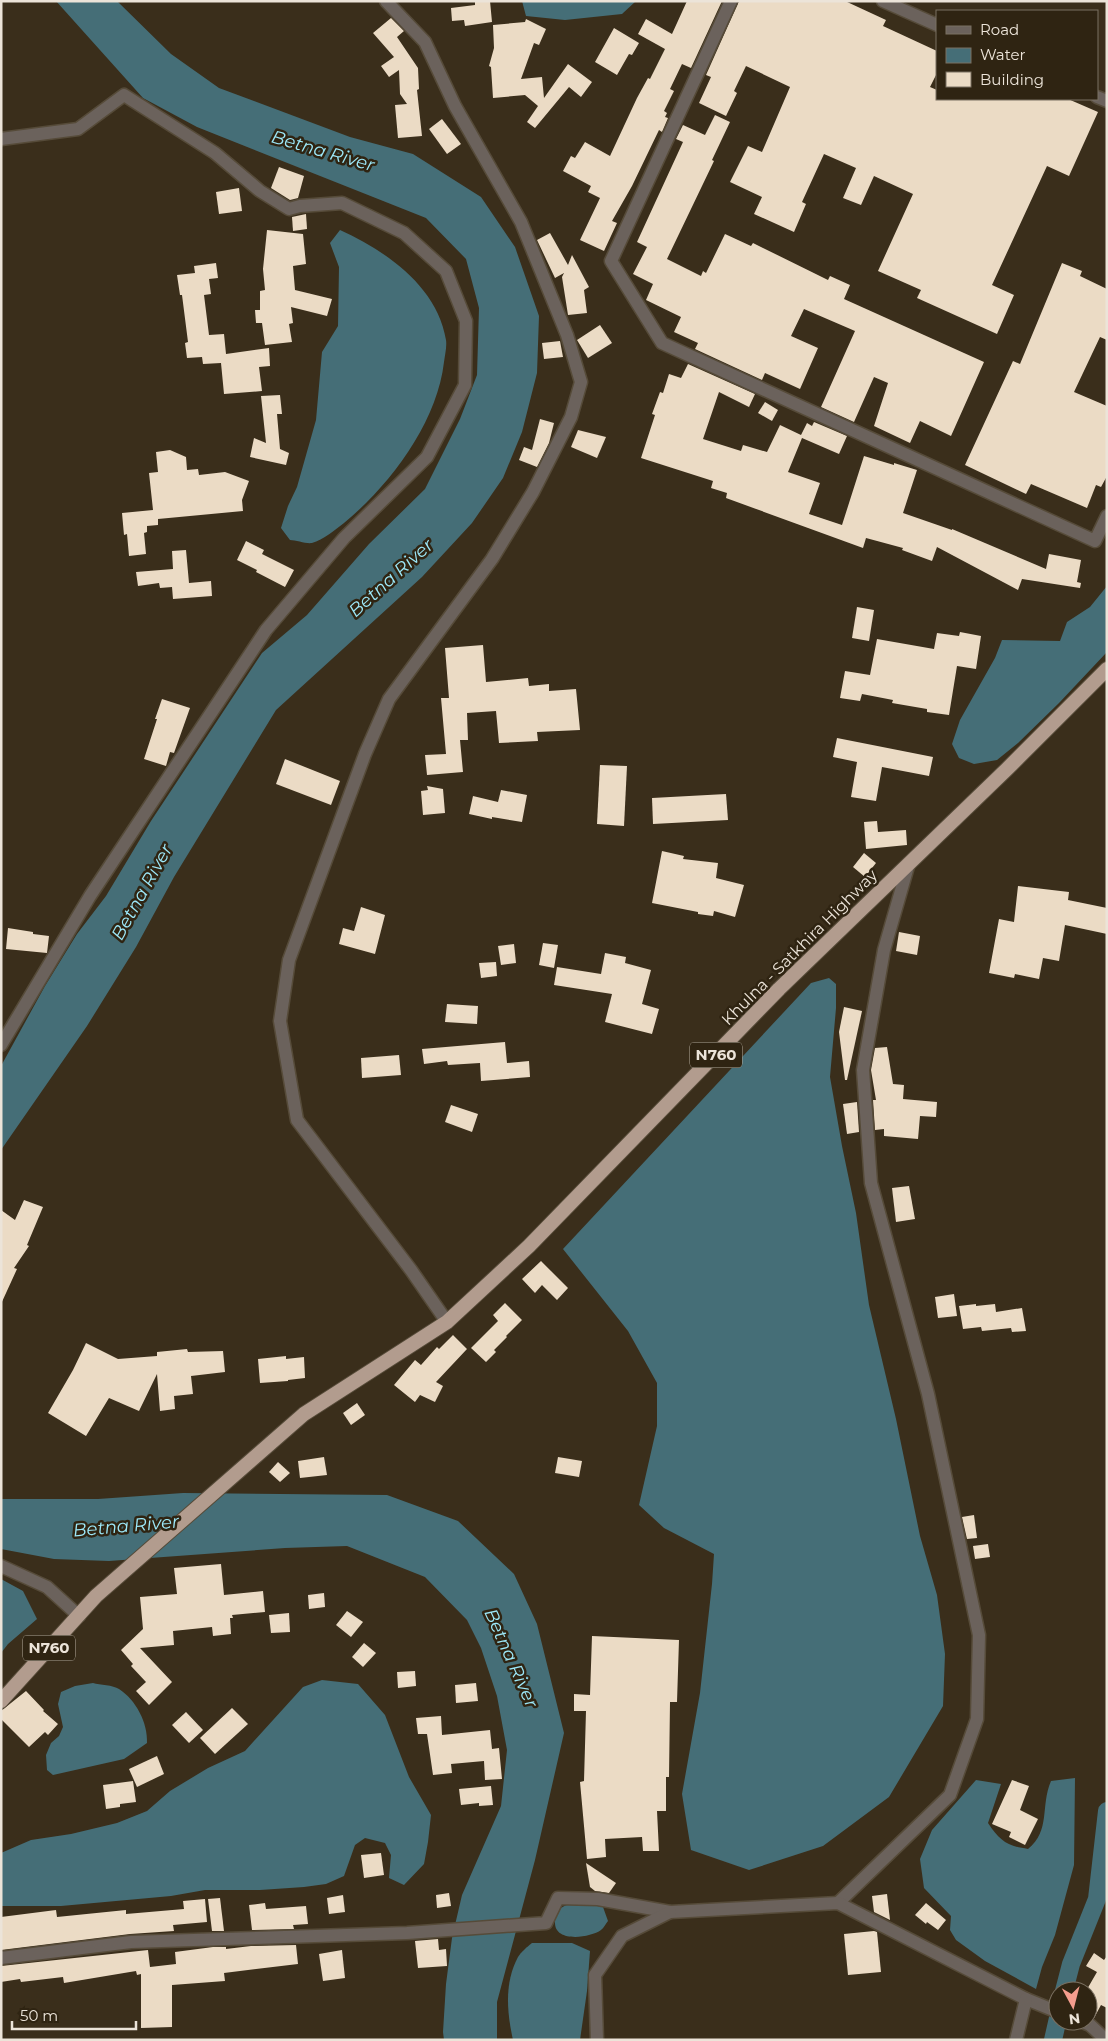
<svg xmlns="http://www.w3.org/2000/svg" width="1108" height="2041" font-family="Montserrat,sans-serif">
  <rect width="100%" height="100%" fill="#3a2e1b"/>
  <g fill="#456e77">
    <polygon points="56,1 117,1 171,54 219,88 350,137 413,154 481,197 515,247 539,316 537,373 522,432 503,478 472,523 422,577 276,710 174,877 136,947 87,1026 1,1150 1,1066 45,986 77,934 106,896 151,821 262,653 307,615 369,544 425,489 460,419 477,375 479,308 466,259 426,218 197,127 143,98"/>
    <polygon points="522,1 636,1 622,14 565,20 526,16"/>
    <path d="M 340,230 C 386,251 437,286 446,340 C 447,346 445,355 444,362 C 437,423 390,485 344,523 C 336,529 323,540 312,543 C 306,544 296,540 290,540 L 281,528 L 288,506 L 297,487 L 316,420 L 322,352 L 338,326 L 339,267 L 330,243 Z"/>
    <polygon points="1107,586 1107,652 1059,703 1018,743 997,760 974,764 959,758 952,744 960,720 995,658 1002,640 1060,641 1067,622 1090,607"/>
    <polygon points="829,978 836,984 836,1008 830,1077 842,1146 856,1213 869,1305 896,1419 920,1536 937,1595 945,1654 943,1706 889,1797 823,1846 749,1870 691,1850 682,1794 700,1693 712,1584 714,1554 664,1528 639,1505 657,1426 657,1383 628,1331 563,1249 811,983"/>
    <polygon points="183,1493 387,1495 458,1521 514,1574 537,1624 564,1733 535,1860 497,2002 497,2040 444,2040 443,2032 446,1984 452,1938 462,1895 501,1806 507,1750 497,1696 481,1648 467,1620 425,1577 347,1546 285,1548 109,1561 54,1559 1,1549 1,1499 98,1499"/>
    <polygon points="1,1579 23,1591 37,1619 8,1644 1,1653"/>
    <polygon points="322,1680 358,1684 385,1715 409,1777 431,1815 428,1842 424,1864 404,1885 389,1878 391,1855 385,1843 365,1838 355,1845 344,1876 326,1884 304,1887 260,1890 205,1890 171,1896 61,1906 1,1906 1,1853 31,1840 71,1834 117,1823 147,1811 170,1791 208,1768 245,1751 303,1687"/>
    <path d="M 93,1683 C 100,1685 113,1685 119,1689 C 136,1700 148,1723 147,1743 L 124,1759 L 53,1775 L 47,1770 L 46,1755 L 51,1743 L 59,1736 L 63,1727 L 58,1704 L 61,1692 L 75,1686 Z"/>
    <path d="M 1075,1778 L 1074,1865 L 1055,1935 L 1042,1967 L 1036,1989 L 985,1961 L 956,1940 L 950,1930 L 951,1916 L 924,1888 L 920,1859 L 932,1830 L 976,1780 L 1001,1784 L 988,1823 C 1000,1841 1007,1846 1028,1849 C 1051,1830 1040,1807 1051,1781 Z"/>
    <path d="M 575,1901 L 603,1907 L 608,1921 C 606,1923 604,1928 601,1930 C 590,1938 554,1943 555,1922 C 555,1917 556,1912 561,1908 C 565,1905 571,1904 575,1901 Z"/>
    <path d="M 532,1943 L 572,1943 L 590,1951 L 587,1991 L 580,2040 L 513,2040 C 507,2013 504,1983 518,1957 C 521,1952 527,1947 532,1943 Z"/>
  </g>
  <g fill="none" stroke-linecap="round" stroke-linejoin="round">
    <g stroke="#456e77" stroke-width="18">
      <polyline points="1064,1991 1071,1964 1097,1899 1107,1811"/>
      <polyline points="1053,2040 1058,2018"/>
    </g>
  </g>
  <g fill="#ebdbc5">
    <polygon points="475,1 490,1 492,22 465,26 464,20 452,21 451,8 475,5"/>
    <polygon points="687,1 722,1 691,68 682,64 670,89 674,91 664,111 667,113 665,117 668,118 662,132 659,130 632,186 612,221 617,223 604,251 580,240 600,198 588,192 591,186 563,171 571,156 575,158 585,142 610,156 637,98 648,78 650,79 665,49 638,34 646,19 672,34"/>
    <polygon points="739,1 845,1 886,20 883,26 937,51 937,73 930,87 937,90 937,99 1068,99 1098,112 1069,176 1047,166 992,285 1014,295 997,334 917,298 921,290 878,271 913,194 874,176 861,205 843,198 856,168 824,154 802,202 806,204 794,232 754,214 762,197 730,182 748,146 762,152 790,87 746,66 734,91 737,93 726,116 699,103 711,77 706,75"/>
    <polygon points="391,18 404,31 397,37 418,68 419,89 417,90 422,136 398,138 395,105 407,104 400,94 399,70 389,77 381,66 394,57 373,33"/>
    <polygon points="526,19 546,29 539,45 534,43 521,79 542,77 544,98 568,64 592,82 581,97 569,87 535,128 527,122 538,106 525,95 493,98 491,67 489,66 494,48 493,25 525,22"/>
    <polygon points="614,28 639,43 632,55 629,54 617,75 595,62"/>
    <polygon points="715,115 730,122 712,160 714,161 667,259 701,276 703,271 706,273 725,234 751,246 753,243 828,280 830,276 850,285 844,299 984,362 951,436 920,421 910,443 874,426 888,383 874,377 854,422 821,407 855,331 804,309 791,336 818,348 800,389 765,373 762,380 695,349 698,343 674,332 681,317 646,300 653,284 633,274 647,247 637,242 683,142 676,139 683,125 705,135"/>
    <polygon points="442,119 461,144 447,154 429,129"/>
    <polygon points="279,167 304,176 298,198 290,200 271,188"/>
    <polygon points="239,188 242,211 219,214 216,192"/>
    <polygon points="306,214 307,229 293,231 292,217"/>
    <polygon points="267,230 303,234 306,264 293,266 295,290 332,299 327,316 291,307 293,323 289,324 292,342 265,345 262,323 256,323 255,310 260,310 260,291 265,290 263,269"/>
    <polygon points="550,233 568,265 572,255 589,287 584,290 587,313 568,315 562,277 564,273 555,278 537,240"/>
    <polygon points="216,263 218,278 209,279 211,294 204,295 209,335 224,334 226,354 269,348 270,366 259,367 262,391 224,394 221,363 203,364 202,357 187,358 185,343 188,342 182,295 180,295 177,275 195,273 194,266"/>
    <polygon points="1062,263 1082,271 1080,276 1107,289 1107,340 1100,337 1074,392 1107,406 1107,476 1101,487 1096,485 1087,508 1031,484 1026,494 965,465 1013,361 1020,364"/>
    <polygon points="600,325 612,343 588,358 577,340"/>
    <polygon points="560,341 563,357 544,359 542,343"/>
    <polygon points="688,364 755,394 749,407 719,392 703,439 741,451 743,445 767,452 780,425 801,435 807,423 812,426 814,422 847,436 839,454 802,438 788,472 820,483 809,514 842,525 864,456 894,465 894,463 917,470 903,513 952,530 952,529 1046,569 1049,554 1081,560 1077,582 1081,583 1080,588 1022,579 1018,590 937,547 932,561 902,550 903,548 866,538 863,548 726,498 727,493 711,488 713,481 641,458 655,415 652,414 660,392 663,393 669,374 681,378"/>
    <polygon points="280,395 282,414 277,414 280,449 289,453 286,465 250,457 254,438 266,443 261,396"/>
    <polygon points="765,402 778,410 772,421 758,413"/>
    <polygon points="540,419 554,423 549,443 537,467 519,460 524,447 532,450"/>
    <polygon points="578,430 606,437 597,458 571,447"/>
    <polygon points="170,450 186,457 187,470 198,469 199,475 225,472 249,481 242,500 243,511 158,519 158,525 147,526 147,532 144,533 146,554 129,556 127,534 124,535 122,513 153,510 149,473 158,472 156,452"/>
    <polygon points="246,541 264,550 262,554 294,570 285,587 256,572 257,570 237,560"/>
    <polygon points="186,550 189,583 211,581 212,596 173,599 172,587 160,588 159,583 138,586 136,572 173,569 172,551"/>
    <polygon points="857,607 874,610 869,641 852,638"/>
    <polygon points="960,632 981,636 976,669 957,666 949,715 927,712 927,709 892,703 893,700 862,694 860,701 840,698 845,671 870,675 877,639 934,649 937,633 959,636"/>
    <polygon points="483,645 486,682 528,678 529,686 549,684 549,691 576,689 580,730 537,732 538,741 499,743 496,711 467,713 468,740 460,740 463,772 427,775 425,755 446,754 441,698 449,698 445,648"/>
    <polygon points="162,699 190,708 174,753 170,752 166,766 144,759 157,719 155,719"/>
    <polygon points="837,738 933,757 929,776 882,767 876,801 851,797 857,762 833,757"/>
    <polygon points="285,759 340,781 331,805 276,784"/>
    <polygon points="600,765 627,766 624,826 597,824"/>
    <polygon points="427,786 443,789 445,813 423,815 421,791 428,790"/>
    <polygon points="501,790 527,795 522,822 492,817 492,819 469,814 473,796 498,802"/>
    <polygon points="726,794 728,820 653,824 652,798"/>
    <polygon points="877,821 878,832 906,830 907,845 866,849 864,822"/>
    <polygon points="662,851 684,856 683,859 718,863 716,878 744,885 735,917 714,911 713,916 698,914 698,912 652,903"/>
    <polygon points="864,853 876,863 865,877 853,867"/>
    <polygon points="1018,886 1069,892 1068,900 1107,908 1107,934 1065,925 1059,961 1043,958 1039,979 1015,974 1014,978 989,973 999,919 1014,922"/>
    <polygon points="361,907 385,915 375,954 339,944 343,928 354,931"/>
    <polygon points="8,928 33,932 33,934 49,936 47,953 6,949"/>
    <polygon points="899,932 920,936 917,955 896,951"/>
    <polygon points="543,943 558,945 554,968 539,965"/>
    <polygon points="514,944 516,963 501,965 498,946"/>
    <polygon points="605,953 626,957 625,963 651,970 642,1004 659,1009 652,1034 605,1022 612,994 554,985 557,967 601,974"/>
    <polygon points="496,962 497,976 481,978 479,963"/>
    <polygon points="447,1004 478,1006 477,1024 445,1022"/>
    <polygon points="844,1007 862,1011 847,1080 845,1080 839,1032"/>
    <polygon points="505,1042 507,1063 529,1061 530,1077 481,1081 480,1063 448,1065 447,1061 424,1064 422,1049"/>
    <polygon points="887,1047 893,1084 904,1085 903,1099 937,1102 936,1117 920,1116 918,1139 884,1136 884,1129 875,1130 873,1100 876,1100 871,1070 875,1048"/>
    <polygon points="399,1055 401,1075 362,1078 361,1058"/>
    <polygon points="857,1102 859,1132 847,1134 843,1104"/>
    <polygon points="451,1105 478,1114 472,1132 445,1122"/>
    <polygon points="909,1186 915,1219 896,1222 892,1188"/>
    <polygon points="24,1200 43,1207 27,1245 29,1246 14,1268 17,1269 1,1304 1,1210 15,1220"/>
    <polygon points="541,1261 568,1288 557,1300 542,1285 535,1293 522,1279"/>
    <polygon points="954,1294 957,1316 938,1318 935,1297"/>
    <polygon points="505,1303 522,1320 506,1336 507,1337 494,1350 496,1352 486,1362 471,1348 498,1321 493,1315"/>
    <polygon points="976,1304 976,1306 995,1304 996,1312 1022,1308 1026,1331 1012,1332 1011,1328 982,1331 981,1327 963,1329 959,1306"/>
    <polygon points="453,1335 467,1349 436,1382 443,1386 435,1402 420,1395 415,1402 394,1385 415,1360 421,1365 437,1347 439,1349"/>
    <polygon points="86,1343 118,1359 157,1356 157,1352 187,1349 188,1352 223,1351 225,1372 191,1376 193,1394 174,1396 175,1409 160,1411 157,1374 139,1411 109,1398 86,1436 48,1413 73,1370"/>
    <polygon points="286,1356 286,1359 304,1357 305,1378 288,1380 288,1381 260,1383 258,1359"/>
    <polygon points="357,1403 365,1415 351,1425 343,1413"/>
    <polygon points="324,1457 327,1475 300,1478 298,1461"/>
    <polygon points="558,1457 582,1461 579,1477 555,1473"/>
    <polygon points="278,1462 290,1473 280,1482 269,1472"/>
    <polygon points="974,1515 977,1538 967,1539 962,1517"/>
    <polygon points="988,1544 990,1557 975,1559 973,1546"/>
    <polygon points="221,1564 224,1595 263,1591 265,1612 232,1615 233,1618 230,1618 231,1634 213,1636 212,1627 173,1631 174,1645 140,1648 172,1682 149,1705 136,1691 146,1682 131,1666 133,1664 121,1650 143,1629 140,1597 177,1594 174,1568"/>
    <polygon points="324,1593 325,1607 309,1609 308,1595"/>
    <polygon points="347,1611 363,1622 351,1637 336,1625"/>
    <polygon points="289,1613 290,1632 271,1633 269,1615"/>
    <polygon points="592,1636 679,1640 677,1702 670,1702 669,1777 666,1777 666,1811 657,1811 659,1851 643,1851 642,1837 605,1839 606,1857 587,1859 580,1782 584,1781 586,1711 574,1711 574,1694 590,1695"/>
    <polygon points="364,1643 376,1653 363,1667 352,1657"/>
    <polygon points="415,1671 416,1686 398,1688 397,1672"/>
    <polygon points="476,1683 478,1701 456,1703 455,1685"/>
    <polygon points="26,1691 44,1710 43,1711 58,1724 48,1735 45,1732 29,1747 1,1719 1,1711"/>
    <polygon points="232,1708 248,1724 215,1754 200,1738"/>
    <polygon points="186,1712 203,1730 189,1743 172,1725"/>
    <polygon points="441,1716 442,1735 490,1730 492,1749 499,1748 502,1779 485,1780 484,1761 451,1764 452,1773 433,1775 427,1734 418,1734 416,1718"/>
    <polygon points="157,1756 164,1774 137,1787 129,1769"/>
    <polygon points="1012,1780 1029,1786 1020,1810 1038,1819 1025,1845 1009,1837 1011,1832 992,1824"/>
    <polygon points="133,1781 136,1802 120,1804 120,1807 106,1809 103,1785"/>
    <polygon points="491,1786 493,1805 479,1806 479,1803 461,1805 459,1789"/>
    <polygon points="381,1853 384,1875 364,1878 361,1855"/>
    <polygon points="586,1863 616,1883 609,1893 595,1891 590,1887"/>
    <polygon points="449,1893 451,1906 437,1908 436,1895"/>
    <polygon points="887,1894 890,1920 874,1912 872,1896"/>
    <polygon points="343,1895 345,1912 329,1914 327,1898"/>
    <polygon points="220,1898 224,1931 212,1931 208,1899"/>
    <polygon points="205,1899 207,1922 173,1925 174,1931 130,1934 1,1950 1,1917 56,1910 57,1917 126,1910 126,1914 184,1909 183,1901"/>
    <polygon points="265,1903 266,1909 306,1906 308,1924 293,1925 294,1929 252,1930 249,1905"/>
    <polygon points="926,1903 946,1920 938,1930 927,1922 926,1924 915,1915"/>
    <polygon points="874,1931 877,1932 881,1972 848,1975 844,1934"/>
    <polygon points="438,1939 439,1950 446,1949 447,1966 418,1968 415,1941"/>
    <polygon points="296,1945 298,1964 224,1973 225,1981 172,1985 172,2027 141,2028 141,1974 137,1975 136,1971 64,1983 63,1977 21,1982 20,1979 1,1982 1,1966 148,1950 150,1967 176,1964 175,1952 213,1947 226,1947 226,1949 251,1946"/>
    <polygon points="342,1950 345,1978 323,1981 319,1954"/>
    <polygon points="1094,1953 1104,1960 1107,1956 1107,2008 1101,2005 1094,2018 1088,2015 1088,2003 1093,1995 1086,1991 1097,1972 1086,1966"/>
  </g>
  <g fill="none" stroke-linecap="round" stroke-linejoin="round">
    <g stroke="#564b39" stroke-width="15">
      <g id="minor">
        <polyline points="386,1 425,42 455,106 521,222 567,335 581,382 571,417 533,492 492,559 389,699 365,754 289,960 280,1021 297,1120 411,1270 447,1322"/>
        <polyline points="731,1 611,261 662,343 1095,541 1107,516"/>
        <polyline points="883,1 937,25"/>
        <polyline points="1097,97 1107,101"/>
        <polyline points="1,139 78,129 124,95 215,153 260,191 289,209 300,206 342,203 404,233 446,271 466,321 465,385 427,457 344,538 266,630 90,896 1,1045"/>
        <polyline points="1,1566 47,1587 79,1616"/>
        <polyline points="838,1903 950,1795 977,1719 979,1635 928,1394 871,1183 863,1070 884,950 909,863"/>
        <polyline points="1,1958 131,1942 407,1933 546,1923 558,1898 598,1899 670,1912 838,1903 1026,1999 1058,2012"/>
        <polyline points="1080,2021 1090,2025 1106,2040"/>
        <polyline points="597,2040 595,1975 622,1936 670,1912"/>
        <polyline points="1016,2040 1026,1999"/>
      </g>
    </g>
    <g stroke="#564b39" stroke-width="16">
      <polyline id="trunk" points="1,1701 96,1596 304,1414 447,1322 529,1246 779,989 1007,769 1107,669"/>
    </g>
    <use href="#minor" stroke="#6b625c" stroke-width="12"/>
    <use href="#trunk" stroke="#b29c8e" stroke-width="14"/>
  </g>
  <g text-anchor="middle" stroke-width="5" stroke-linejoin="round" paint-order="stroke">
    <g fill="#2f2412" stroke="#b3aa9d" stroke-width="1">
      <rect x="690" y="1042.5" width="52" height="25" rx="4"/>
      <rect x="23" y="1635.5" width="52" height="25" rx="4"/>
    </g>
    <g font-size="15" font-weight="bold" fill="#ece4d9">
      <text x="716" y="1060">N760</text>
      <text x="49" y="1653">N760</text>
    </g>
    <g font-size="16" fill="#ece4d9" stroke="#2f2412">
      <text transform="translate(799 947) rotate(-45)" y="6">Khulna - Satkhira Highway</text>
    </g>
    <g font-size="18" font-style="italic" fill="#9de9fa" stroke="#2f2412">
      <text transform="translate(323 151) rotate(16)" y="6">Betna River</text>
      <text transform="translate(391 578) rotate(-42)" y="6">Betna River</text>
      <text transform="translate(142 892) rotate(-61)" y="6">Betna River</text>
      <text transform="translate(126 1526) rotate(-5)" y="6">Betna River</text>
      <text transform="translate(511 1658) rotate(66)" y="6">Betna River</text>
    </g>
  </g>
  <rect width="1108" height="2041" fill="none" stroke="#ece4d9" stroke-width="5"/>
  <rect x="936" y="10" width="162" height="90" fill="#2f2412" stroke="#7b7162"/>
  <rect x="946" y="26" width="25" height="8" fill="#6b625c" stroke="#7b7162"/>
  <text x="980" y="35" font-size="15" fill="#ece4d9">Road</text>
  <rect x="946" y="48" width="25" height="15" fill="#456e77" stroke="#7b7162"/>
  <text x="980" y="60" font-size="15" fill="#ece4d9">Water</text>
  <rect x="946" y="72" width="25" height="15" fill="#ebdbc5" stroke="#7b7162"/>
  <text x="980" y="85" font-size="15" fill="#ece4d9">Building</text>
  <g transform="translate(1073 2006) rotate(173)"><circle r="24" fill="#2f2412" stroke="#7b7162"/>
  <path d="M0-4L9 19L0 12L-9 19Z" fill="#f59d8e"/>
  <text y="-8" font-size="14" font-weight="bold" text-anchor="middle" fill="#ece4d9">N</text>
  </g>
  <path d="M12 2021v8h124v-8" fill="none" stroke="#ece4d9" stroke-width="2.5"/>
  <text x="20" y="2021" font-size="15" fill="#ece4d9" stroke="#2f2412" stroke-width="4" paint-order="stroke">50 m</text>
</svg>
